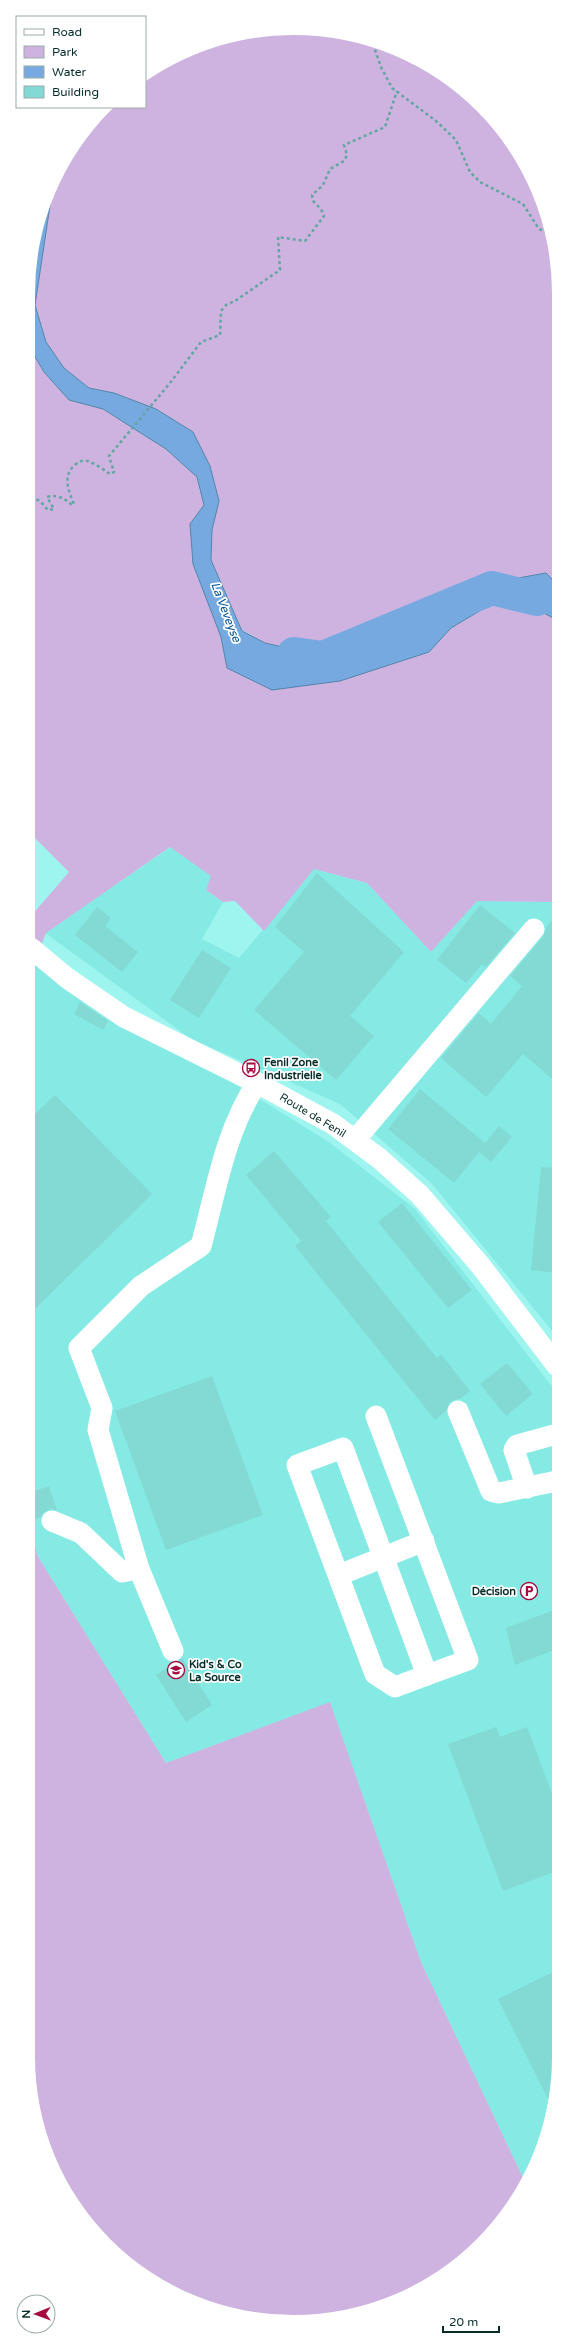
<svg xmlns="http://www.w3.org/2000/svg" width="587" height="2350" font-family="'Varela Round',sans-serif">
  <rect width="100%" height="100%" fill="#9ef5ef"/>
  <g fill="#86eae4">
    <polygon points="171,847 212,876 206,890 223,902 202,939 239,958 314,869 367,883 431,952 477,901 557,902 557,1337 432,1184 340,1104 191,1039 45,933"/>
    <polygon points="35,960 329,1142 415,1209 550,1384 557,1389 557,2091 545,2142 526,2184 421,1962 330,1703 166,1763 37,1555 32,1524 31,962"/>
  </g>
  <g fill="#ceb3e1">
    <path d="M 276,29 L 328,30 L 411,55 L 481,106 L 532,176 L 557,259 L 557,584 L 546,573 L 518,578 L 447,607 L 395,636 L 350,652 L 296,650 L 265,643 L 242,630 L 211,560 L 212,530 L 218,501 L 193,432 L 156,409 L 114,393 L 89,388 L 64,368 L 46,342 L 35,305 L 51,199 C 47,176 89,123 106,107 L 145,107 L 145,75 L 176,55 L 225,37 Z"/>
    <polygon points="30,348 44,372 69,400 103,409 166,449 197,477 204,505 190,524 193,564 221,637 227,668 429,652 451,628 498,600 540,611 557,620 557,902 477,901 431,952 367,883 314,869 264,931 235,901 223,902 206,890 211,876 170,847 46,933 35,960 31,962 31,916 69,872 31,834"/>
    <polygon points="32,1524 37,1555 166,1763 330,1702 421,1962 526,2184 493,2231 455,2267 411,2295 362,2313 276,2321 225,2313 176,2295 132,2267 94,2232 48,2158 33,2108"/>
  </g>
  <polygon fill="#76a9df" stroke="#5484a9" points="49,192 51,199 35,305 46,342 64,368 89,388 114,393 156,409 193,432 210,466 219,501 212,530 211,560 242,631 265,643 296,650 350,652 395,636 447,607 518,578 546,573 557,584 557,620 540,611 498,600 451,628 429,652 340,681 272,690 227,668 221,637 193,564 190,524 204,505 197,477 166,449 103,409 69,400 44,372 30,348 30,259 42,208"/>
  <g fill="none" stroke-linecap="round" stroke-linejoin="round">
    <polyline stroke="#76a9df" stroke-width="34" points="294,654 323,658 492,588 537,599"/>
  </g>
  <g fill="#83d9d4">
    <polygon points="317,873 404,952 350,1016 374,1036 336,1080 254,1010 304,952 275,927"/>
    <polygon points="480,905 515,933 486,967 482,964 466,983 437,960"/>
    <polygon points="97,907 111,918 105,926 138,952 122,972 75,935"/>
    <polygon points="557,914 557,1083 523,1054 486,1097 441,1058 479,1013 491,1024 522,986 510,976 543,937 546,928"/>
    <polygon points="202,950 231,968 199,1018 170,1000"/>
    <polygon points="80,1002 108,1021 103,1030 74,1014"/>
    <polygon points="420,1089 485,1143 499,1126 512,1137 491,1162 479,1152 454,1183 388,1129"/>
    <polygon points="55,1095 152,1194 32,1312 32,1117"/>
    <polygon points="274,1151 331,1217 326,1221 437,1358 441,1354 470,1391 460,1399 454,1400 449,1403 446,1411 435,1420 295,1246 301,1241 246,1175"/>
    <polygon points="541,1167 557,1168 557,1273 531,1270"/>
    <polygon points="402,1203 472,1290 448,1308 378,1222"/>
    <polygon points="507,1363 533,1394 506,1416 480,1384"/>
    <polygon points="212,1376 263,1515 166,1550 115,1411"/>
    <polygon points="49,1486 57,1510 50,1509 44,1512 41,1517 32,1520 32,1492"/>
    <polygon points="557,1609 557,1649 515,1665 506,1628"/>
    <polygon points="182,1658 212,1705 186,1722 156,1675"/>
    <polygon points="496,1727 500,1737 527,1727 553,1796 557,1795 557,1871 503,1891 448,1744"/>
    <polygon points="557,1970 557,2091 553,2109 498,1999"/>
  </g>
  <g fill="none" stroke-linecap="round" stroke-linejoin="round">
    <g stroke="#62a6a2" stroke-width="2.5" stroke-dasharray="3 3" stroke-linecap="butt">
      <polyline points="373,44 381,67 392,88 436,121 456,140 470,172 480,182 523,204 539,229 549,233"/>
      <path d="M 31,497 L 40,501 L 48,510 L 54,509 L 47,497 C 58,494 65,499 72,505 L 74,504 C 68,490 62,475 76,464 C 80,461 84,460 88,461 C 96,464 104,470 110,474 L 114,472 L 109,456 L 170,383 L 201,342 L 220,335 L 221,311 L 226,305 L 235,301 L 280,270 L 278,237 L 305,241 L 324,216 L 321,209 L 313,201 L 312,195 L 323,185 L 330,169 L 344,161 L 347,155 L 344,145 L 385,127 L 397,91"/>
    </g>
    <g stroke="#fff" stroke-width="21">
      <polyline points="31,948 67,978 124,1017 257,1083 333,1124 380,1159 420,1195 480,1265 557,1366"/>
      <polyline points="355,1140 534,929"/>
      <polyline points="458,1411 491,1491 499,1493 557,1481"/>
      <polyline points="376,1416 468,1660 427,1675"/>
      <polygon points="343,1448 427,1675 395,1687 375,1674 297,1465"/>
      <polyline points="527,1488 514,1450 517,1445 557,1434"/>
      <polyline points="52,1521 81,1533 122,1572 139,1569"/>
      <polyline points="339,1575 424,1541"/>
      <path d="M 173,1651 L 139,1569 L 98,1430 L 102,1408 L 79,1348 L 141,1286 L 201,1246 C 216,1191 225,1131 257,1083"/>
    </g>
  </g>
  <defs>
    <g id="bus-ring" transform="scale(0.9)"><circle r="9.5" fill="#fff" stroke="#a40a40" stroke-width="1.5"/><path d="M-5-6H5V4H4V6H2V4H-2V6H-4V4H-5ZM-3.5-4V0h7V-4ZM-3.5 1.2v1.5H-2V1.2ZM2 1.2v1.5H3.5V1.2Z" fill="#a40a40"/></g>
    <g id="parking-ring" transform="scale(0.9)"><circle r="9.5" fill="#fff" stroke="#a40a40" stroke-width="1.5"/><path d="M-3.5-5.5H1a3.5 3.5 0 0 1 0 7H-1V5.5H-3.5ZM-1-3.4V-.6H.8a1.4 1.4 0 0 0 0-2.8Z" fill="#a40a40"/></g>
    <g id="school-ring" transform="scale(0.9)"><circle r="9.5" fill="#fff" stroke="#a40a40" stroke-width="1.5"/><path d="M0-5L7-2L0 1L-7-2ZM-4 1L0 2.5L4 1V4Q0 6-4 4Z" fill="#a40a40"/></g>
  </defs>
  <g fill-rule="evenodd">
    <use href="#bus-ring" x="251" y="1068"/>
    <use href="#parking-ring" x="529" y="1591"/>
    <use href="#school-ring" x="176" y="1670"/>
  </g>
  <g text-anchor="middle" stroke-width="3.5" stroke-linejoin="round" paint-order="stroke">
    <g font-size="11" font-weight="bold" fill="#062d2b" stroke="#fff" text-anchor="start">
      <text x="264" y="1066">Fenil Zone<tspan x="264" dy="13">Industrielle</tspan></text>
      <text x="516" y="1595" text-anchor="end">Décision</text>
      <text x="189" y="1668">Kid's &amp; Co<tspan x="189" dy="13">La Source</tspan></text>
    </g>
    <g font-size="11" fill="#062d2b" stroke="#fff">
      <text transform="translate(313 1115) rotate(31)" y="4">Route de Fenil</text>
    </g>
    <g font-size="12" font-style="italic" fill="#045596" stroke="#fff">
      <text transform="translate(226 612) rotate(69)" y="4">La Veveyse</text>
    </g>
  </g>
  <path d="M0 0H587V2350H0ZM293 35H294A258 258 0 0 1 552 293V2057A258 258 0 0 1 294 2315H293A258 258 0 0 1 35 2057V293A258 258 0 0 1 293 35Z" fill="#fff" fill-rule="evenodd"/>
  <rect x="16" y="16" width="130" height="92" fill="#ffffff" stroke="#9babaa"/>
  <rect x="24" y="29" width="20" height="6" fill="#ffffff" stroke="#9babaa"/>
  <text x="52" y="36" font-size="12" fill="#062d2b">Road</text>
  <rect x="24" y="46" width="20" height="12" fill="#ceb3e1" stroke="#9babaa"/>
  <text x="52" y="56" font-size="12" fill="#062d2b">Park</text>
  <rect x="24" y="66" width="20" height="12" fill="#76a9df" stroke="#9babaa"/>
  <text x="52" y="76" font-size="12" fill="#062d2b">Water</text>
  <rect x="24" y="86" width="20" height="12" fill="#83d9d4" stroke="#9babaa"/>
  <text x="52" y="96" font-size="12" fill="#062d2b">Building</text>
  <g transform="translate(36 2314) rotate(269)"><circle r="19" fill="#ffffff" stroke="#9babaa"/>
  <path d="M0-3L7 15L0 10L-7 15Z" fill="#a40a40"/>
  <text y="-6" font-size="11" font-weight="bold" text-anchor="middle" fill="#062d2b">N</text>
  </g>
  <path d="M443 2326v6h56v-6" fill="none" stroke="#062d2b" stroke-width="2"/>
  <text x="449" y="2326" font-size="12" fill="#062d2b" stroke="#ffffff" stroke-width="3" paint-order="stroke">20 m</text>
</svg>
